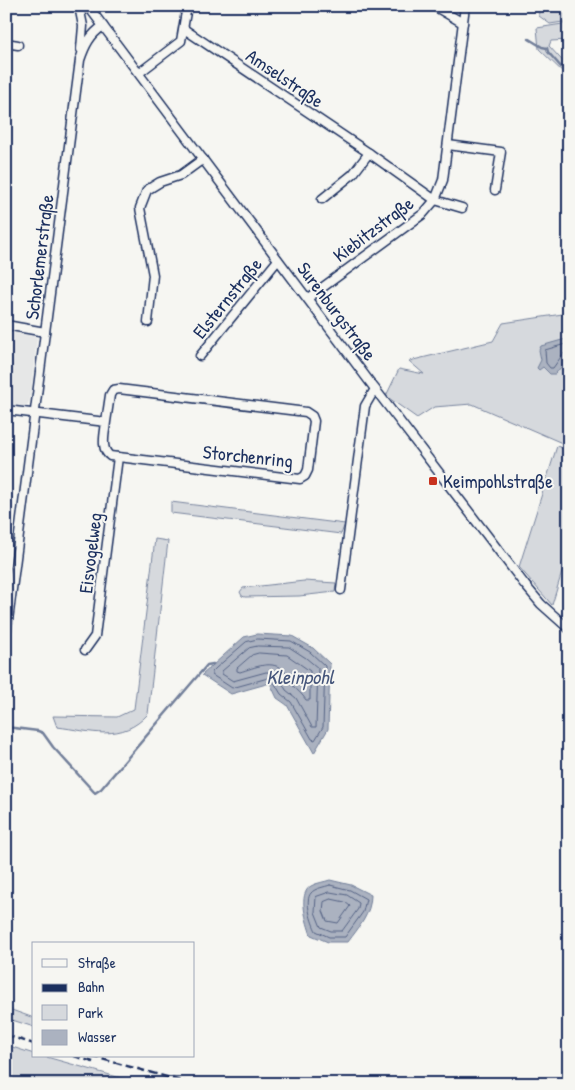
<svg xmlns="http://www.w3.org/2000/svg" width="575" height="1090" font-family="'Patrick Hand',sans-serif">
  <rect width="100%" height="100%" fill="#f6f6f2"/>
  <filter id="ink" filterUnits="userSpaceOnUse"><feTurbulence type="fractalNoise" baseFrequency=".02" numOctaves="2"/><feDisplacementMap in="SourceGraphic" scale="10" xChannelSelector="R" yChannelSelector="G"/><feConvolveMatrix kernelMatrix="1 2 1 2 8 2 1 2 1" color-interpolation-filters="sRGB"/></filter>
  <g filter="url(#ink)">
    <polygon fill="#e6e7e7" points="6,331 33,336 37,339 30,400 26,407 6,405"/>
    <g fill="#d6d9dd" stroke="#78849e">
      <polygon points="538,6 569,6 569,21 550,24 539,16"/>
      <polygon points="569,23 569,40 551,41 549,46 569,68 569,78 539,49 537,28"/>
      <polygon points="6,98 13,112 6,153"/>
      <polygon points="569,313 569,446 472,404 434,407 417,418 386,396 399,369 424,374 409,361 493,341 503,323"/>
      <polygon points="557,446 569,451 569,549 552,605 519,567"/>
      <polygon points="171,502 345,524 341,534 171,513"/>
      <path d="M 155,539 L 168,541 L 148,714 C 122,743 91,731 57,727 L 53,716 L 117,717 L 134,709 Z"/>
      <polygon points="304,581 336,583 335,592 299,596 245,597 242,596 240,592 243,588"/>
      <polygon points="6,1008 34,1018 34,1027 6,1018"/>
      <polygon points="6,1045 34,1054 34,1056 43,1056 142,1084 6,1084"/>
    </g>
    <g fill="#abb2c0" stroke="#717e99">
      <path d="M 569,338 C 569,353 566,363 555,374 L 550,374 L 543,367 L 539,370 L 537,368 L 541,360 L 539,350 L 541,346 Z"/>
      <polygon points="257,634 292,636 313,648 330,664 328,729 314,753 287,705 277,698 270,683 231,694 202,675 244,637"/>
      <path d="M 330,880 L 351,885 L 371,895 C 371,914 359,927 348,942 L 328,942 L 311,935 C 307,923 297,894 311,886 C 316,883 324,882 330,880 Z"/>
    </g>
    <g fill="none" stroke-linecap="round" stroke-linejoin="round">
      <g stroke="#556385" stroke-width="1">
        <polyline points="569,343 545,350 546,363 550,368 553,368 563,354 569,352"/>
        <polygon points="258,639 291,641 310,652 325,666 323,727 315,740 312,739 291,702 281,694 272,679 268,678 232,688 212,675 212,672 216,668 246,642"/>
        <polygon points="258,646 289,647 306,658 318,668 316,727 312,727 296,698 286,690 279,677 275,673 266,672 233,681 222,674 222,671 249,648"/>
        <path d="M 259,653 L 287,655 L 310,671 L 310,700 L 306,700 C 302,694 298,691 293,686 C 289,682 288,676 285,672 C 273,658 254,668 240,672 L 237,671 L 237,668 L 252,655 Z"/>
        <path d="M 330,885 L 350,890 L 366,899 L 363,912 L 345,937 L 329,937 L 316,931 C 312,923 304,901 311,893 C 315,888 325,887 330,885 Z"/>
        <polygon points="330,892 347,895 359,903 358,909 342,931 331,931 321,927 315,912 316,897"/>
        <polygon points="331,899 345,902 350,906 338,923 327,921 323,911 324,902"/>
      </g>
      <g stroke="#717e99" stroke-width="2.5">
        <polyline points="529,39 542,47 547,48 548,52 569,76"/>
        <polyline points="6,727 38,731 43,733 53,747 95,793 101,789 207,665 213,664"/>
      </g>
      <g stroke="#1b2f5e" stroke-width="11">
        <g id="minor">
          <polyline points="79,6 83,26 81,49"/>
          <polyline points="88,6 375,389 525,585 541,604 569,629"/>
          <polyline points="434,6 463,23"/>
          <polyline points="184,29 369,153 435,200 462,208"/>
          <polyline points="6,43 18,45"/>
          <polyline points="139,73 181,41 187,6"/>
          <polyline points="448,145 501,152 495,190"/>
          <polyline points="322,199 353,174 369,153"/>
          <polyline points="308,298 423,214 435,200 443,180 465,6"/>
          <polyline points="148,322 153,275 140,208 147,190 160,182 181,175 203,159"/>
          <polyline points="6,325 45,332"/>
          <polyline points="200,356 278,260"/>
          <path d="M 6,410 L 106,422 L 110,395 L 113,390 L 119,389 L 306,412 L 312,416 L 314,421 L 308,470 L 305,476 L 300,479 L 110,456 C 100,449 105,433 106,422"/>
          <polyline points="341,590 365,406 375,389"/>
          <path d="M 6,636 L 80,60 C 85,45 90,35 103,26"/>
          <polyline points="85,650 95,636 118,457"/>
        </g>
      </g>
      <use href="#minor" stroke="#f6f6f2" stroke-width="8"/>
      <g stroke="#1b2f5e" stroke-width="2.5" stroke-dasharray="8 4" stroke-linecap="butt">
        <polyline points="6,1035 34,1044"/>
        <polyline points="74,1056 96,1063"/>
        <polyline points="91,1056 192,1084"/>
      </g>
    </g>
  </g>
  <rect fill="#c8321e" stroke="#f6f6f2" stroke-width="2" x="428" y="476" width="10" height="10" rx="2.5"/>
  <g text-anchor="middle" stroke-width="4" stroke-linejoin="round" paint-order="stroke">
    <g font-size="19" fill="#1b2f5e" stroke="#f6f6f2">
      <text transform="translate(285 78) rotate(34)" y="7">Amselstraße</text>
      <text transform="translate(373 229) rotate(-37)" y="7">Kiebitzstraße</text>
      <text transform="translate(39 257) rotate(-83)" y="7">Schorlemerstraße</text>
      <text transform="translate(227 298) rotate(-51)" y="7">Elsternstraße</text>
      <text transform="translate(337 311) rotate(53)" y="7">Surenburgstraße</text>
      <text transform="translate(248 456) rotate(6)" y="7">Storchenring</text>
      <text transform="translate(90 553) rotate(-83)" y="7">Eisvogelweg</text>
    </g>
    <g font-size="19" fill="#1b2f5e" stroke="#f6f6f2" text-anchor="start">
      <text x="443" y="488">Keimpohlstraße</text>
    </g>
    <g font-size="20" font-style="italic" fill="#46567b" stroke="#f6f6f2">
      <text x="300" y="684">Kleinpohl</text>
    </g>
  </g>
  <rect width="575" height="1090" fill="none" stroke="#f6f6f2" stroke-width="25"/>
  <rect x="12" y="12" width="550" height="1065" fill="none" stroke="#1b2f5e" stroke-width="2" filter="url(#ink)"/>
  <rect x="32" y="942" width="162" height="115" fill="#f6f6f2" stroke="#9ea6b7"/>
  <rect x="42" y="959" width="25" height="8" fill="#f6f6f2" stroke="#9ea6b7"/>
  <text x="78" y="968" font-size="15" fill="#1b2f5e">Straße</text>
  <rect x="42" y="984" width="25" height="8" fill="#1b2f5e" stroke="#9ea6b7"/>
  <text x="78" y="992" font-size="15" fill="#1b2f5e">Bahn</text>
  <rect x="42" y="1005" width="25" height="15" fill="#d6d9dd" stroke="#9ea6b7"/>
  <text x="78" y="1018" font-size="15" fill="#1b2f5e">Park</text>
  <rect x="42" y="1030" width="25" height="15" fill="#abb2c0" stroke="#9ea6b7"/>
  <text x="78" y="1042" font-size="15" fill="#1b2f5e">Wasser</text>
</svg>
